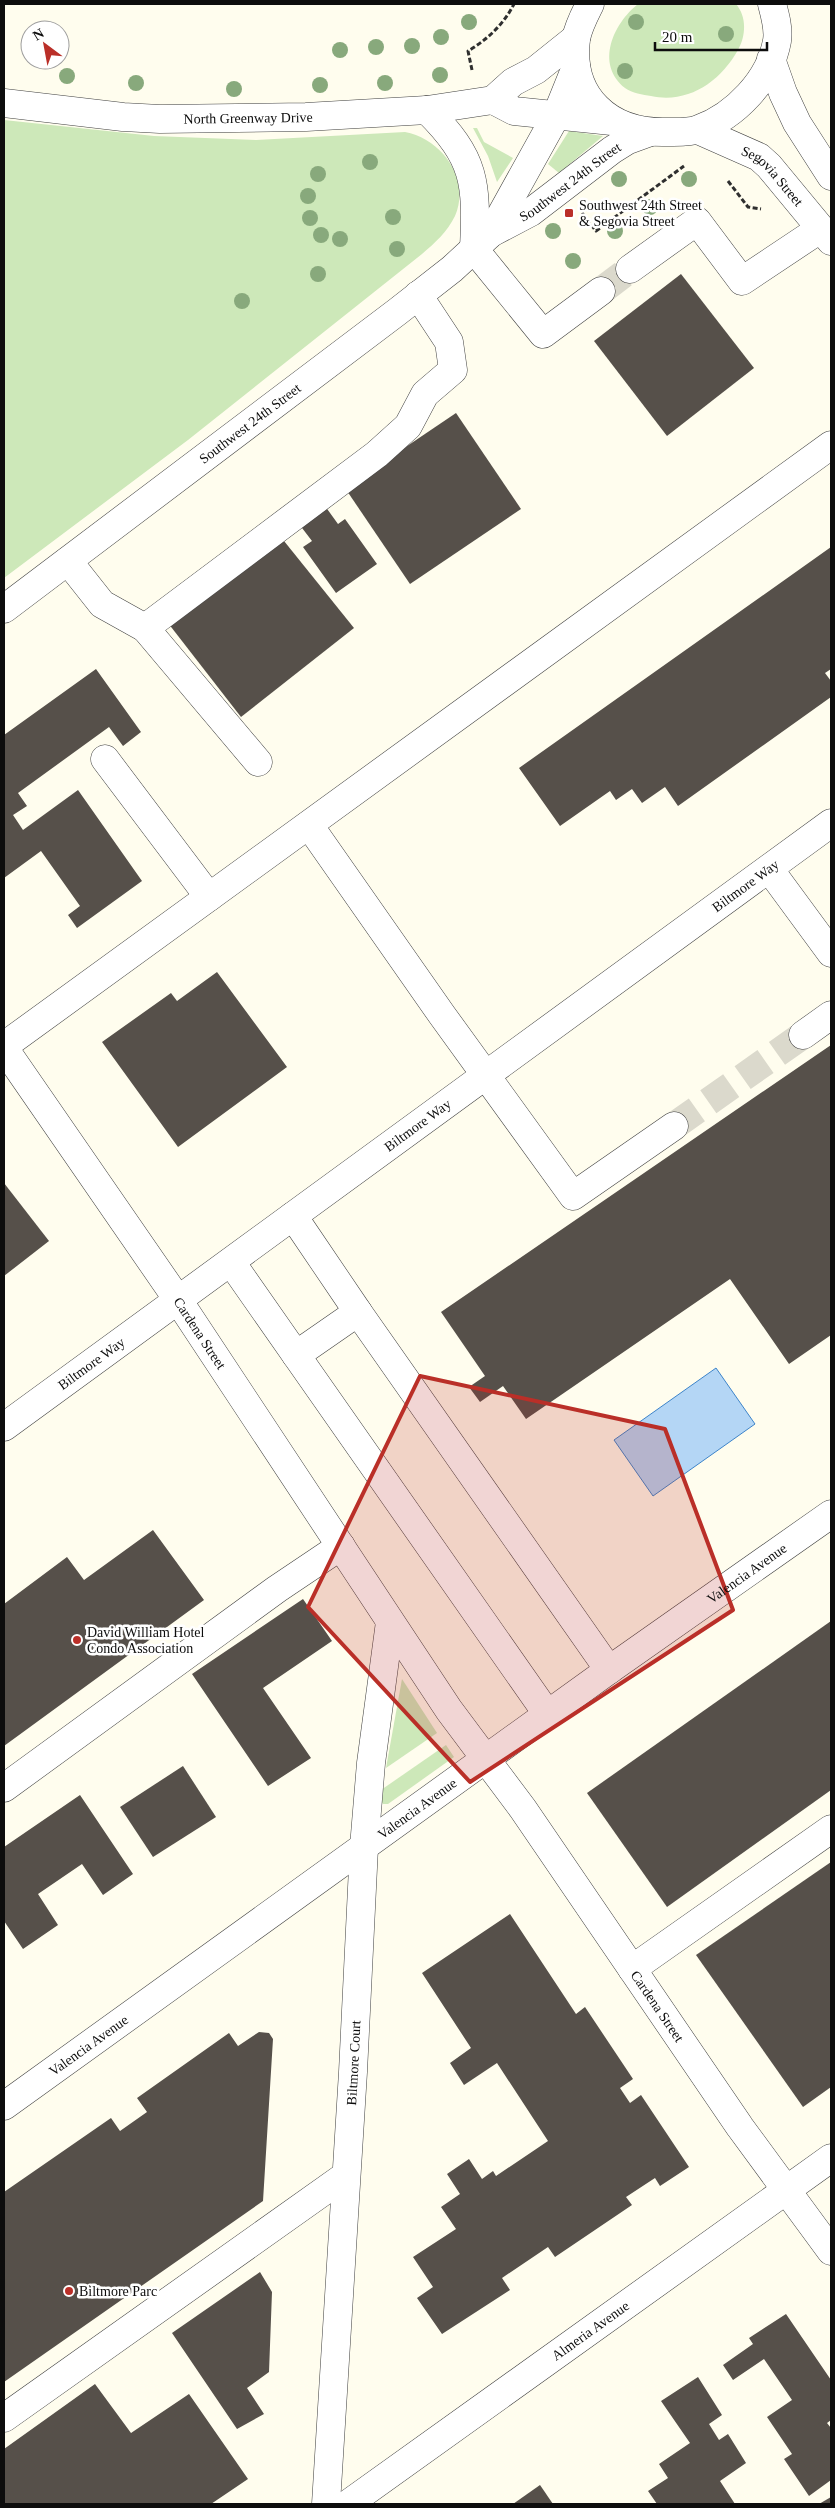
<svg xmlns="http://www.w3.org/2000/svg" width="835" height="2508" font-family="Georgia,serif">
  <rect width="100%" height="100%" fill="#fffdee"/>
  <g fill="#cde8b9">
    <path d="M 638,4 L 736,4 C 747,17 746,36 738,50 C 720,82 688,104 651,96 C 643,95 632,93 625,88 C 595,64 613,24 638,4 Z"/>
    <path d="M 4,120 L 154,136 L 256,140 L 405,132 C 442,139 471,179 455,216 C 447,232 435,243 422,254 L 188,440 L 4,578 Z"/>
    <polygon points="473,128 477,128 484,142 513,158 497,182 488,156"/>
    <polygon points="569,131 603,136 559,173 548,164"/>
    <polygon points="402,1679 437,1733 386,1768"/>
    <polygon points="446,1745 454,1757 388,1804 383,1804 380,1799 381,1790"/>
  </g>
  <polygon fill="#b4d6f5" stroke="#3d84ca" points="716,1368 755,1424 653,1496 614,1440"/>
  <g fill="#56504a">
    <polygon points="681,274 754,368 667,436 594,341"/>
    <polygon points="456,413 521,509 410,584 345,488"/>
    <polygon points="325,506 338,524 345,519 377,564 336,593 303,547 312,541 299,524"/>
    <polygon points="280,536 354,628 241,717 168,623"/>
    <polygon points="831,547 831,669 825,673 831,681 831,697 678,806 665,787 642,803 632,789 616,800 610,791 560,826 519,768"/>
    <polygon points="96,669 141,732 123,746 109,727 18,793 27,806 13,815 23,830 78,790 142,881 77,928 68,915 80,906 41,851 4,878 4,735"/>
    <polygon points="217,972 287,1067 178,1147 102,1042 171,993 177,1001"/>
    <polygon points="831,1045 831,1335 789,1364 730,1279 526,1419 503,1386 480,1402 469,1387 485,1376 441,1312"/>
    <polygon points="4,1183 49,1241 4,1276"/>
    <polygon points="153,1530 204,1600 4,1746 4,1604 67,1557 84,1580"/>
    <polygon points="303,1599 332,1641 263,1688 311,1758 268,1786 192,1674"/>
    <polygon points="831,1621 831,1790 667,1907 587,1793"/>
    <polygon points="183,1766 216,1817 153,1857 120,1807"/>
    <polygon points="80,1795 133,1874 103,1895 82,1864 38,1894 58,1925 23,1949 4,1921 4,1847"/>
    <polygon points="831,1862 831,2087 803,2107 696,1955"/>
    <polygon points="510,1914 576,2014 585,2007 633,2079 620,2088 630,2103 641,2095 689,2167 660,2186 655,2178 626,2197 632,2205 555,2257 548,2247 502,2278 510,2290 442,2334 417,2298 433,2287 413,2257 456,2229 441,2207 460,2194 447,2174 469,2159 482,2179 493,2171 496,2176 548,2141 497,2063 464,2085 450,2063 471,2048 422,1973"/>
    <polygon points="259,2032 269,2033 273,2039 263,2201 4,2382 4,2192 111,2118 120,2131 147,2112 137,2098 229,2033 238,2046"/>
    <polygon points="260,2272 272,2292 269,2372 247,2388 264,2414 237,2429 172,2333"/>
    <polygon points="786,2314 831,2380 831,2420 827,2423 831,2428 831,2480 809,2496 784,2459 792,2454 767,2417 792,2400 764,2359 733,2380 723,2365 753,2344 749,2338"/>
    <polygon points="698,2377 722,2415 709,2424 719,2440 728,2434 746,2463 720,2481 735,2504 657,2504 648,2491 668,2478 659,2464 690,2443 661,2401"/>
    <polygon points="95,2384 131,2433 189,2394 248,2479 211,2504 4,2504 4,2449"/>
    <polygon points="540,2485 553,2504 513,2504"/>
    <polygon points="831,2497 831,2504 819,2504"/>
  </g>
  <g fill="none" stroke-linecap="round" stroke-linejoin="round">
    <g stroke="#dbd9cc" stroke-width="28" stroke-dasharray="28 14" stroke-linecap="butt">
      <polyline points="601,291 630,269"/>
      <polyline points="674,1126 803,1035"/>
    </g>
    <g stroke="#404040" stroke-width="29">
      <g id="minor">
        <path d="M 590,4 C 585,14 578,27 576,39 C 569,97 609,133 665,132 C 675,132 689,133 699,129 C 735,116 770,80 777,41 C 779,29 775,15 772,4"/>
        <polyline points="771,59 783,93 797,123 831,176"/>
        <polyline points="493,100 514,111 612,121"/>
        <path id="s1" d="M 4,103 L 123,117 L 160,119 L 306,117 L 427,110 L 493,100 L 513,82 L 536,70 L 576,38"/>
        <path d="M 427,110 C 476,159 477,182 474,249 L 543,334 L 601,291"/>
        <path id="s2" d="M 698,130 L 759,157 L 769,166 L 831,241"/>
        <polyline points="491,233 557,114 576,67"/>
        <polyline points="630,269 697,221 742,281 820,229"/>
        <polyline points="68,561 102,604 145,628 258,762"/>
        <path id="s3" d="M 4,609 L 397,312 L 452,269 L 491,233 L 531,212 L 612,150 L 628,140 L 650,132"/>
        <polyline points="145,628 377,454 408,426 425,394 453,370 449,342 418,295"/>
        <polyline points="105,759 209,897"/>
        <polyline points="309,825 442,1015 573,1196 674,1126"/>
        <polyline points="770,870 831,953"/>
        <polyline points="803,1035 831,1015"/>
        <polyline points="4,1046 831,445"/>
        <path id="s4" d="M 4,1048 L 178,1300 L 449,1710 L 523,1809 L 740,2127 L 831,2251"/>
        <polyline points="293,1216 358,1312 296,1355 548,1715"/>
        <polyline points="231,1262 296,1355"/>
        <polyline points="358,1312 609,1670"/>
        <path id="s5" d="M 4,1427 L 831,823"/>
        <polyline points="4,1788 277,1589 341,1546"/>
        <polyline points="632,1969 831,1829"/>
        <path id="s6" d="M 4,2106 L 609,1670 L 831,1514"/>
        <polyline points="4,2418 345,2176"/>
        <path id="s7" d="M 326,2504 L 353,2072 L 364,1847 L 371,1763 L 390,1622"/>
        <path id="s8" d="M 348,2504 L 831,2158"/>
      </g>
    </g>
    <g stroke="#2f2f2f" stroke-width="3" stroke-dasharray="5 2.5" stroke-linecap="butt">
      <path d="M 472,70 L 468,51 C 487,40 504,24 514,4"/>
      <polyline points="728,181 748,207 761,209"/>
      <polyline points="582,213 596,231 684,166"/>
    </g>
    <use href="#minor" stroke="#fff" stroke-width="28"/>
  </g>
  <g fill="#88a97c">
    <circle cx="469" cy="22" r="8"/>
    <circle cx="636" cy="22" r="8"/>
    <circle cx="726" cy="34" r="8"/>
    <circle cx="441" cy="37" r="8"/>
    <circle cx="412" cy="46" r="8"/>
    <circle cx="376" cy="47" r="8"/>
    <circle cx="340" cy="50" r="8"/>
    <circle cx="625" cy="71" r="8"/>
    <circle cx="440" cy="75" r="8"/>
    <circle cx="67" cy="76" r="8"/>
    <circle cx="136" cy="83" r="8"/>
    <circle cx="385" cy="83" r="8"/>
    <circle cx="320" cy="85" r="8"/>
    <circle cx="234" cy="89" r="8"/>
    <circle cx="370" cy="162" r="8"/>
    <circle cx="318" cy="174" r="8"/>
    <circle cx="619" cy="179" r="8"/>
    <circle cx="689" cy="179" r="8"/>
    <circle cx="308" cy="196" r="8"/>
    <circle cx="650" cy="207" r="8"/>
    <circle cx="393" cy="217" r="8"/>
    <circle cx="310" cy="218" r="8"/>
    <circle cx="553" cy="231" r="8"/>
    <circle cx="615" cy="231" r="8"/>
    <circle cx="321" cy="235" r="8"/>
    <circle cx="340" cy="239" r="8"/>
    <circle cx="397" cy="249" r="8"/>
    <circle cx="573" cy="261" r="8"/>
    <circle cx="318" cy="274" r="8"/>
    <circle cx="242" cy="301" r="8"/>
  </g>
  <path fill="#ba2f28" fill-opacity="0.2" stroke="#ba2f28" stroke-width="4" stroke-linejoin="round" d="M 420,1376 L 665,1429 L 733,1610 L 470,1782 L 308,1607 Z"/>
  <g fill="#ba2f28" stroke="#fff" stroke-width="2">
    <rect x="564" y="208" width="10" height="10" rx="2.5"/>
    <circle cx="77" cy="1640" r="5"/>
    <circle cx="69" cy="2291" r="5"/>
  </g>
  <g text-anchor="middle" stroke-width="5" stroke-linejoin="round" paint-order="stroke">
    <g font-size="14" fill="#0d0d0d" stroke="#fff">
      <text dy="5" stroke="none"><textPath href="#s1" startOffset="245">North Greenway Drive</textPath></text>
      <text dy="5" stroke="none"><textPath href="#s2" startOffset="89">Segovia Street</textPath></text>
      <text dy="5" stroke="none"><textPath href="#s3" startOffset="710">Southwest 24th Street</textPath></text>
      <text dy="5" stroke="none"><textPath href="#s3" startOffset="308">Southwest 24th Street</textPath></text>
      <text dy="5" stroke="none"><textPath href="#s5" startOffset="918">Biltmore Way</textPath></text>
      <text dy="5" stroke="none"><textPath href="#s5" startOffset="512">Biltmore Way</textPath></text>
      <text dy="5" stroke="none"><textPath href="#s4" startOffset="346">Cardena Street</textPath></text>
      <text dy="5" stroke="none"><textPath href="#s5" startOffset="108">Biltmore Way</textPath></text>
      <text dy="5" stroke="none"><textPath href="#s6" startOffset="914">Valencia Avenue</textPath></text>
      <text dy="5" stroke="none"><textPath href="#s6" startOffset="509">Valencia Avenue</textPath></text>
      <text dy="5" stroke="none"><textPath href="#s4" startOffset="1160">Cardena Street</textPath></text>
      <text dy="5" stroke="none"><textPath href="#s6" startOffset="104">Valencia Avenue</textPath></text>
      <text dy="5" stroke="none"><textPath href="#s7" startOffset="442">Biltmore Court</textPath></text>
      <text dy="5" stroke="none"><textPath href="#s8" startOffset="298">Almeria Avenue</textPath></text>
    </g>
    <g font-size="14" fill="#0d0d0d" stroke="#fff" text-anchor="start">
      <text x="579" y="210">Southwest 24th Street<tspan x="579" dy="16">&amp; Segovia Street</tspan></text>
      <text x="87" y="1637">David William Hotel<tspan x="87" dy="16">Condo Association</tspan></text>
      <text x="79" y="2296">Biltmore Parc</text>
    </g>
  </g>
  <rect width="835" height="2508" fill="none" stroke="#0d0d0d" stroke-width="10"/>
  <g transform="translate(45 45) rotate(328)"><circle r="24" fill="#ffffff" stroke="#9e9e9e"/>
  <path d="M0-4L9 19L0 12L-9 19Z" fill="#ba2f28"/>
  <text y="-8" font-size="14" font-weight="bold" text-anchor="middle" fill="#0d0d0d">N</text>
  </g>
  <path d="M655 42v8h112v-8" fill="none" stroke="#0d0d0d" stroke-width="2.5"/>
  <text x="662" y="42" font-size="15" fill="#0d0d0d" stroke="#ffffff" stroke-width="4" paint-order="stroke">20 m</text>
</svg>
